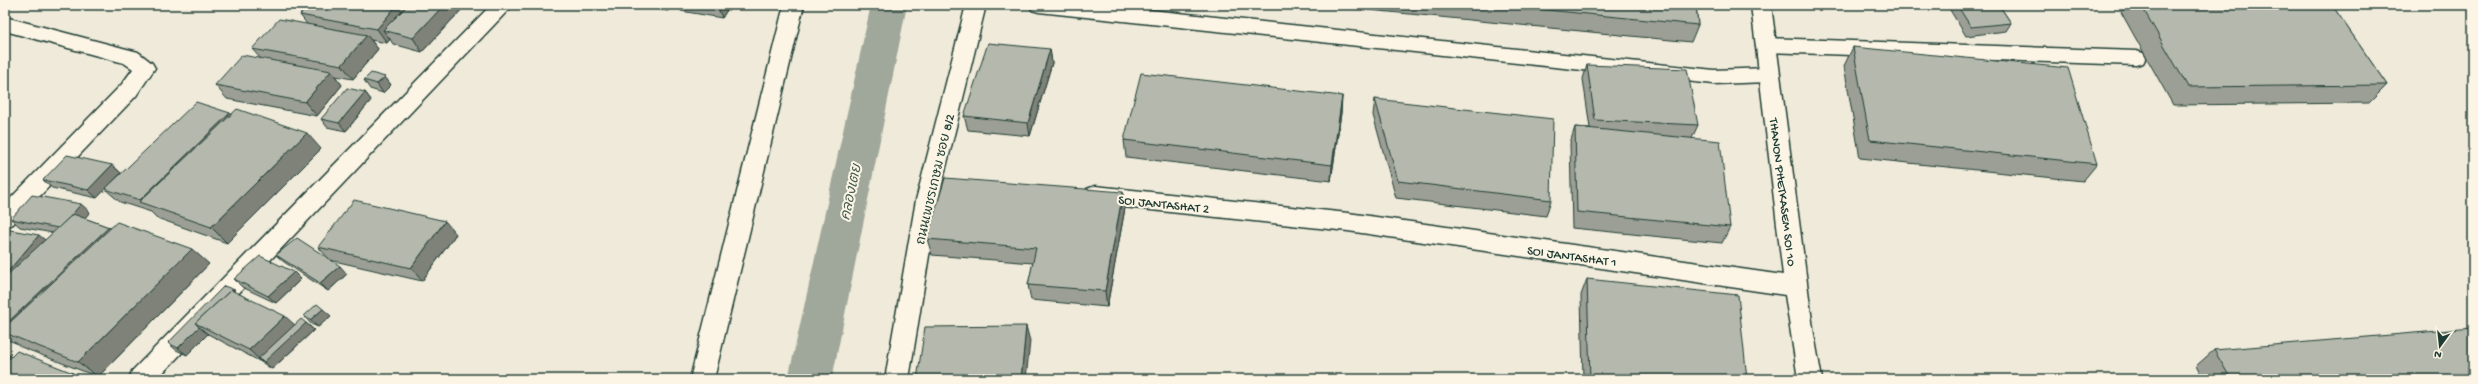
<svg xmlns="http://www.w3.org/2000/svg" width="2478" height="384" font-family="'Gochi Hand','Playpen Sans Thai',sans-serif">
  <rect width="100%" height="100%" fill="#efeada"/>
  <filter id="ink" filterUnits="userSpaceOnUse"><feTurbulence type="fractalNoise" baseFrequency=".025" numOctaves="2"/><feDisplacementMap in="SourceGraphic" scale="8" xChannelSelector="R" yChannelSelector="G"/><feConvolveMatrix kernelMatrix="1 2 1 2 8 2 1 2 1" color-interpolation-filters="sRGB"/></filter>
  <g filter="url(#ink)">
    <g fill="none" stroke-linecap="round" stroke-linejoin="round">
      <polygon fill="#9fa89a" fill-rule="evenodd" points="871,5 907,5 832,379 788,379"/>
      <g stroke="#1f3d34" stroke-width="3">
        <g id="service">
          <polygon points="1030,5 1103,5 1714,70 1769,68 1776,70 1779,75 1776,80 1769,82 1714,84 1039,12 1032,10"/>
          <polygon points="1766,38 2136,51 2143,53 2146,58 2143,63 2136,65 1766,52 1759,50 1756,45 1759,40"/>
        </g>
      </g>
      <g stroke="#1f3d34" stroke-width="3">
        <g id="minor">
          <polygon points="491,5 513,5 157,379 129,379 132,371"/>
          <polygon points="784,5 804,5 714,379 690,379"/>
          <polygon points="1751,5 1771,5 1813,329 1822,379 1798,379 1785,295 1348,231 1095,204 1087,201 1084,195 1087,189 1095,186 1348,213 1783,275"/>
          <polygon points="5,17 138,52 152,63 155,68 136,96 13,224 5,227 5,204 122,84 133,69 124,63 5,31"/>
        </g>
      </g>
      <g stroke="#1f3d34" stroke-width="3">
        <polygon id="tertiary" points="966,5 986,5 938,200 909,379 885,379 916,200"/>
      </g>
      <use href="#service" fill="#fcf5e5" fill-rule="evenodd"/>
      <use href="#minor" fill="#fcf5e5" fill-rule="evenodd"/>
      <use href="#tertiary" fill="#fcf5e5" fill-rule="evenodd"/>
    </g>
    <g fill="#9c9f95" stroke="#1f3d34">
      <polygon points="308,5 461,5 463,8 422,52 393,44 390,39 387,43 371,40 378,49 353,79 335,76 342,85 317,116 227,99 215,85 260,58 252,49 307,24 300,15"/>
      <polygon points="632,5 673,5 668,11"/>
      <polygon points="678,5 730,5 722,18 681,11"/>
      <polygon points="1319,5 1696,5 1698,25 1691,42"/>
      <polygon points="1953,5 1999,5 2011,23 2006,31 1966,36 1950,10"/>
      <polygon points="2126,5 2332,5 2387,85 2369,103 2173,105 2121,12"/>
      <polygon points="1853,47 2097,164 2083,181 1860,158 1844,66"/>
      <polygon points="1050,49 1052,63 1030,136 968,130 964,116"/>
      <polygon points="1587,65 1698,125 1692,138 1730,227 1722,243 1572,228 1570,143 1575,127 1590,128 1583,79"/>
      <polygon points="385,77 391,85 383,93 370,89 364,80"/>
      <polygon points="365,92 371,100 346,131 327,127 321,119"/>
      <polygon points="1342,96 1341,113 1331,181 1126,157 1124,140"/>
      <polygon points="1375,99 1551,200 1546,216 1396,198 1373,115"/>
      <polygon points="230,113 231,115 321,149 227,243 157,218 151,212 120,202 105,189 97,198 52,188 43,180 112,165 121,173 109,186"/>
      <polygon points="1125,208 1107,307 1031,300 1028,285 1033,263 932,255 927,239"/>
      <polygon points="90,212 84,218 209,264 98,377 21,347 16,343 5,339 5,229 45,240 53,233 20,227 11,219"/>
      <polygon points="456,234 422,281 330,260 318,247"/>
      <polygon points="276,255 347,274 328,291 284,262"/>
      <polygon points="234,279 301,279 276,303 242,287"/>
      <polygon points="1587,279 1747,379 1583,379 1581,295"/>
      <polygon points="239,294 295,325 306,323 314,330 272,369 267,366 263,363 208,334 187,355 176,350 168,343"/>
      <polygon points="304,316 331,316 318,327 311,324"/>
      <polygon points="2214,350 2473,379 2203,379 2196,366"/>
    </g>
    <g fill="#7f8279" stroke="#1f3d34">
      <polygon points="397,5 408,5 383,30 390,39 387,43 377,29"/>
      <polygon points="444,5 461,5 463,8 422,52 413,38"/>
      <polygon points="666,5 673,5 668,11"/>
      <polygon points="721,5 730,5 722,18 719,10"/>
      <polygon points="367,35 378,49 353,79 342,65"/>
      <polygon points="1050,49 1052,63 1030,136 1028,123"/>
      <polygon points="331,71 342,85 317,116 305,102"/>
      <polygon points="385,77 391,85 383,93 377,84"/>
      <polygon points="365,92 371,100 346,131 339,123"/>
      <polygon points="1342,96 1341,113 1331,181 1332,165"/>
      <polygon points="230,113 242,127 140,200"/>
      <polygon points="307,133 321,149 227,243 211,227"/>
      <polygon points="112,165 121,173 97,198 88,190"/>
      <polygon points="1123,192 1125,208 1107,307 1105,291"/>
      <polygon points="81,204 90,212 70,236 60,228"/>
      <polygon points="445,221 456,234 422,281 411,268"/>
      <polygon points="109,227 124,240 5,333 5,325"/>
      <polygon points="39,235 55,248 5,285 5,275"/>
      <polygon points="192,249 209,264 98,377 78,362"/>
      <polygon points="340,266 347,274 328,291 320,283"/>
      <polygon points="294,272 301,279 276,303 268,296"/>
      <polygon points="323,309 331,316 318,327 310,320"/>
      <polygon points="285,316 298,328 306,323 314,330 272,369 264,362 258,359 263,363 249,350"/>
      <polygon points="1026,326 1030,341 1026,379 1021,379"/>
      <polygon points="199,327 208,334 187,355 178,348"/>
      <polygon points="8,354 25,366 5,379 5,356"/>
      <polygon points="73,373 80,379 67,379"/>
    </g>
    <g fill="#b5b9ad" stroke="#1f3d34">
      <polygon points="308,5 397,5 377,29 300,15"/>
      <polygon points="408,5 444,5 413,38 383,30"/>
      <polygon points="692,5 721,5 719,10"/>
      <polygon points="1496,5 1696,5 1698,25"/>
      <polygon points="1957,5 1999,5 2011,23 1971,27"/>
      <polygon points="2141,5 2332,5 2387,85 2188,87"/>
      <polygon points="279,19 367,35 342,65 252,49"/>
      <polygon points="988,43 1050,49 1028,123 964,116"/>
      <polygon points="1853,47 2068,68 2097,164 1870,140"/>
      <polygon points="242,55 331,71 305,102 215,85"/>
      <polygon points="1587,65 1687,69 1698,125 1595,120"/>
      <polygon points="371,73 385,77 377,84 364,80"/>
      <polygon points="1141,73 1342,96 1332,165 1124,140"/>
      <polygon points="347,88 365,92 339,123 321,119"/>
      <polygon points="1375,99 1553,119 1551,200 1398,181"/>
      <polygon points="196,102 230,113 140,200 105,189"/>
      <polygon points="237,109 307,133 211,227 139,202"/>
      <polygon points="1575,127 1720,141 1730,227 1577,212"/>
      <polygon points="67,155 112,165 88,190 43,180"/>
      <polygon points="945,178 1123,192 1105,291 1028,285 1036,248 927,239"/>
      <polygon points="32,195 81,204 69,218 58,228 11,219"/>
      <polygon points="354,200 445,221 411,268 318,247"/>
      <polygon points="73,214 109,227 5,325 5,277"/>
      <polygon points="117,222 192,249 78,362 5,333 5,327"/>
      <polygon points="5,229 39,235 5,275"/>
      <polygon points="297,238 340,266 320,283 276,255"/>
      <polygon points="260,256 294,272 268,296 234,279"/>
      <polygon points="1587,279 1738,295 1747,379 1590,379"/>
      <polygon points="224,286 235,290 234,291 231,290 195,323 199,327 178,348 168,343"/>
      <polygon points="231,290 285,316 249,350 195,323"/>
      <polygon points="317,304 323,309 310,320 304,316"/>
      <polygon points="301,319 306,323 264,362 258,359"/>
      <polygon points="1026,326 1021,379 917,379 925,327"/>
      <polygon points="2473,328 2473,379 2231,379 2214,350"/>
      <polygon points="17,351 73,373 67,379 5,379 5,363"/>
      <polygon points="5,353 8,354 5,356"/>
    </g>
  </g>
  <g text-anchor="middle" stroke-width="4" stroke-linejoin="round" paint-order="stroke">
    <g font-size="13" fill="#1f3d34" stroke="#fcf5e5">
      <text transform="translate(934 179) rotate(-77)" y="5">ถนนเพชรเกษม ซอย 8/2</text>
      <text transform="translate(1784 192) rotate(83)" y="5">THANON PHETKASEM SOI 10</text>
      <text transform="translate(1164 203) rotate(6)" y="5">SOI JANTASHAT 2</text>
      <text transform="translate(1572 255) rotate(8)" y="5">SOI JANTASHAT 1</text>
    </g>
    <g font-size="14" font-style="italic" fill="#455d53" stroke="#fcf5e5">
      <text transform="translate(850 192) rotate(-78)" y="5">คลองเตย</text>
    </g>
  </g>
  <rect width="2478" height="384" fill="none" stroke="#fcf5e5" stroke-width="20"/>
  <rect x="10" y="10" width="2458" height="364" fill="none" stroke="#1f3d34" stroke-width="1.5" filter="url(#ink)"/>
  <g transform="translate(2440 346) rotate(195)" stroke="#fcf5e5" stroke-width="3" paint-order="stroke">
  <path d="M0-3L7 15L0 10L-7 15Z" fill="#1f3d34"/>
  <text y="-6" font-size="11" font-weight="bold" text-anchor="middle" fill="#1f3d34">N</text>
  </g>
</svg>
